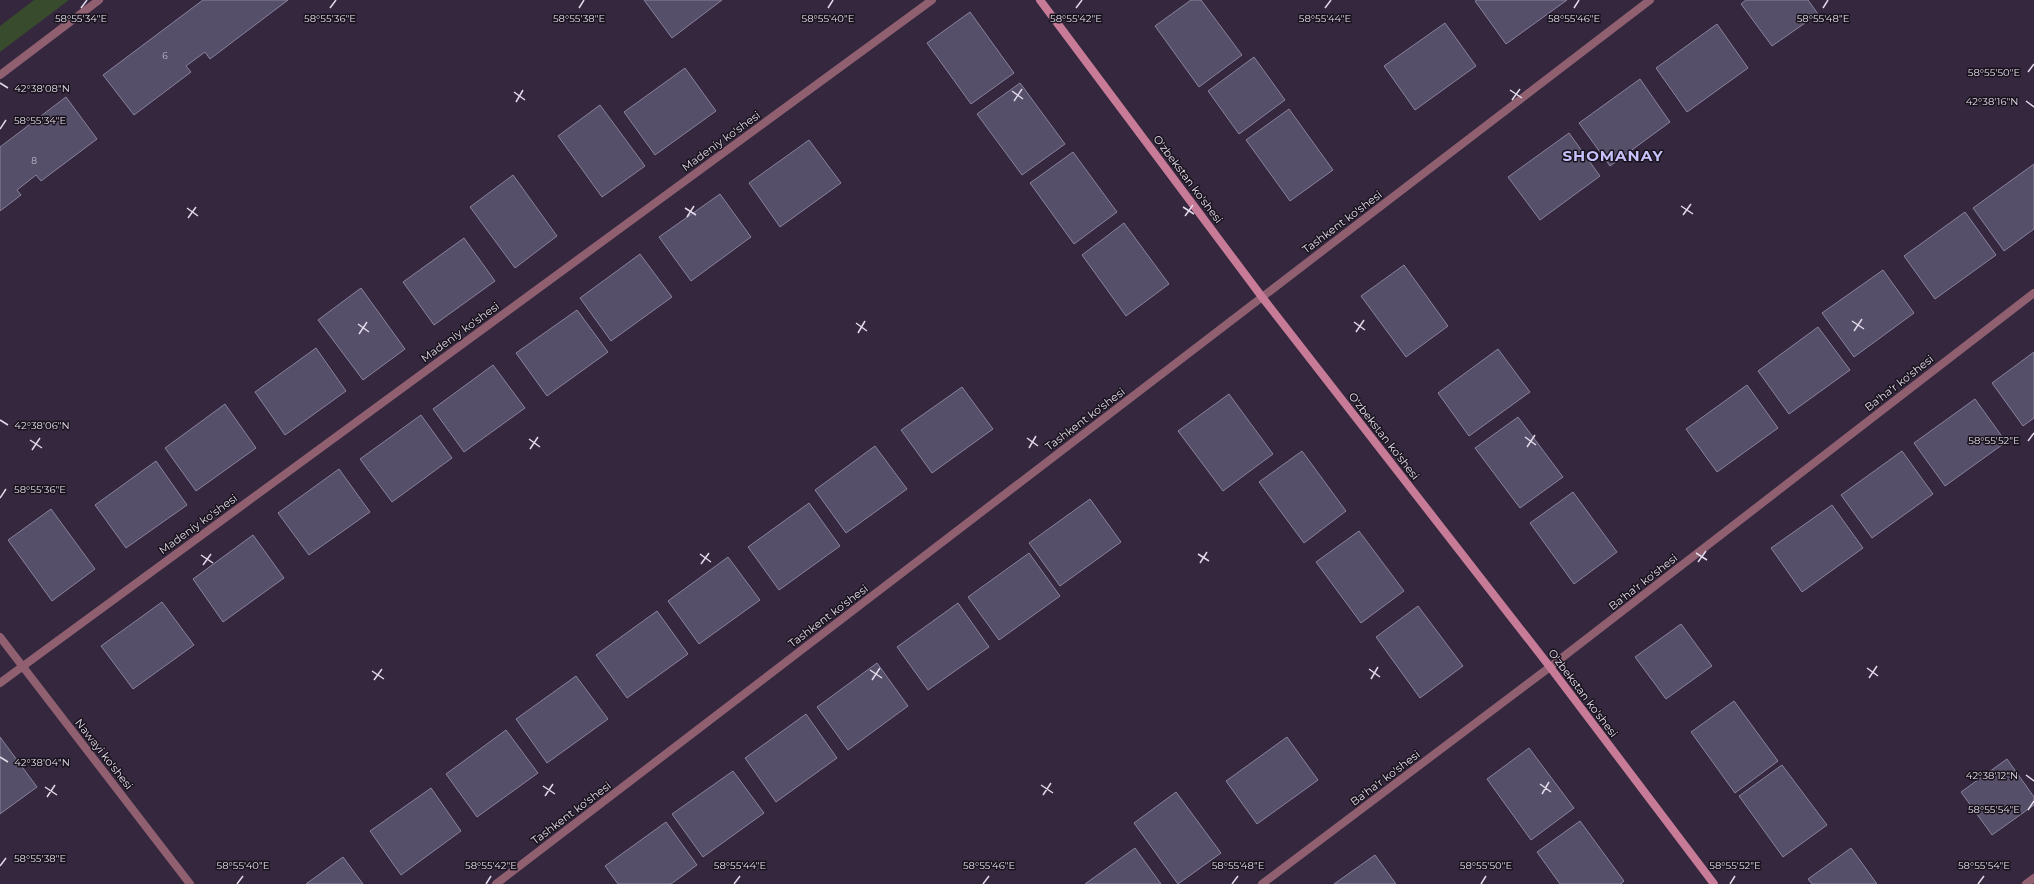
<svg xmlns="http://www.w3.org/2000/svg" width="2034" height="884" font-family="Montserrat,sans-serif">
  <rect width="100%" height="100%" fill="#34273e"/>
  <polygon fill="#384b2c" points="34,0 69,0 0,52 0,26"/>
  <g fill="#564f69" stroke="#89829e">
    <polygon points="203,0 288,0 210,59 205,52 186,66 191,72 134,115 103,75"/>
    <polygon points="644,0 722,0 672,38"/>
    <polygon points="1191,0 1201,0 1242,55 1199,87 1155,26"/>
    <polygon points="1477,0 1567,0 1506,44 1475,1"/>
    <polygon points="1746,0 1808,0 1818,14 1772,46 1741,4"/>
    <polygon points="970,12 1014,73 971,104 927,43"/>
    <polygon points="1445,23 1476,66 1415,110 1384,66"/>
    <polygon points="1717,24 1748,68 1687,112 1656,68"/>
    <polygon points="1254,57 1285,100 1239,134 1208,91"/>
    <polygon points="685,68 716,111 655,155 624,112"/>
    <polygon points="1640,79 1670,122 1610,166 1579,123"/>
    <polygon points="1020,83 1065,144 1022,175 977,114"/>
    <polygon points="66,97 97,139 41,181 36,175 17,190 21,195 0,211 0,147"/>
    <polygon points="600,105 645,166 602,197 558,136"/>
    <polygon points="1289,109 1333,170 1290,201 1246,140"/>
    <polygon points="1569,133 1600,176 1540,220 1508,177"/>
    <polygon points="809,140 841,183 780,227 749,183"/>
    <polygon points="1073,152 1117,212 1074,244 1030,183"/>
    <polygon points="2034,164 2034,229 2004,251 1973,208"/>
    <polygon points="513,175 557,236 515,268 470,207"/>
    <polygon points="720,194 751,237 691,281 659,237"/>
    <polygon points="1965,212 1996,255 1935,299 1904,256"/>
    <polygon points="1124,223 1169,284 1126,316 1082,255"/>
    <polygon points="464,238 495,281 434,325 403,282"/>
    <polygon points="640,254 672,297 611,341 580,298"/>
    <polygon points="1404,265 1448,326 1406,357 1361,296"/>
    <polygon points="1883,270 1914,313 1854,357 1822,313"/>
    <polygon points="361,288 405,349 363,380 318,320"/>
    <polygon points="577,310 608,352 547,396 516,353"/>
    <polygon points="1818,327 1850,370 1789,414 1758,371"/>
    <polygon points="316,348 346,391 285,435 255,392"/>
    <polygon points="1498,349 1530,392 1469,436 1438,393"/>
    <polygon points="2034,352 2034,418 2023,426 1992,383"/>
    <polygon points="493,365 525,408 464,452 433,409"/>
    <polygon points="1747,385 1778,428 1717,472 1686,429"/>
    <polygon points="962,387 993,429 932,473 901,430"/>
    <polygon points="1229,394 1273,454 1223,491 1178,431"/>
    <polygon points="1975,399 2006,442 1945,486 1914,443"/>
    <polygon points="225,404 256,448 196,491 165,448"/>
    <polygon points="421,415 452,458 392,502 360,459"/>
    <polygon points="1518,417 1563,477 1520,508 1475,448"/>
    <polygon points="875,446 907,489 846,533 815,490"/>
    <polygon points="1302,451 1346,511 1304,543 1259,482"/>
    <polygon points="1902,451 1933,494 1872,538 1841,495"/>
    <polygon points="156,461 187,505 126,548 95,505"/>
    <polygon points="339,469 370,512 309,555 278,513"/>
    <polygon points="1573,492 1617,552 1574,584 1530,523"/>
    <polygon points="1090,499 1121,542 1060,586 1029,543"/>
    <polygon points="809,503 840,546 779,590 748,547"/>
    <polygon points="1832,505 1863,548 1802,592 1771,548"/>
    <polygon points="51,509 95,569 52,601 8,540"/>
    <polygon points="1359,531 1404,591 1361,623 1316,562"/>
    <polygon points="253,535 284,578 223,622 193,579"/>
    <polygon points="1029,553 1060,596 999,640 968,597"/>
    <polygon points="728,557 760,600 699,644 668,601"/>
    <polygon points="162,602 194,645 133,689 101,646"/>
    <polygon points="958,603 989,647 928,690 897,647"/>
    <polygon points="1418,606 1463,666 1420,698 1376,637"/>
    <polygon points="657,611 688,654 627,698 596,655"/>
    <polygon points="1681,624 1712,666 1666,699 1635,657"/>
    <polygon points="877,663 908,706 848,750 817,707"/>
    <polygon points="576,676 608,719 547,763 516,719"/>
    <polygon points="1734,701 1778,761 1735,793 1691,732"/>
    <polygon points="806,714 837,758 776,802 745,758"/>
    <polygon points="506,730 538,773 477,817 446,774"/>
    <polygon points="0,737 37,787 0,814"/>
    <polygon points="1287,737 1318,780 1257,824 1226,781"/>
    <polygon points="1529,748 1574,808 1531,840 1487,779"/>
    <polygon points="2007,759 2034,797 2034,805 1992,835 1961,792"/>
    <polygon points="1782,765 1827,825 1783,857 1739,796"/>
    <polygon points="733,771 764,813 703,857 672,814"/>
    <polygon points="431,788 461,831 401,875 370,831"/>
    <polygon points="1176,792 1221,853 1178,884 1134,823"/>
    <polygon points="1580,821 1624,881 1621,884 1560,884 1537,852"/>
    <polygon points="666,822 697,865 671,884 618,884 605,866"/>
    <polygon points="1135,848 1161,884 1085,884"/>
    <polygon points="1851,848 1877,884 1812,884 1808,879"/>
    <polygon points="1375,855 1396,884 1334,884"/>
    <polygon points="343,857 363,884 306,884"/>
  </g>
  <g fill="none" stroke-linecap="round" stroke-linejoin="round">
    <g stroke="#906071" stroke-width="8">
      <polyline points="0,75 99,0"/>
      <polyline points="0,637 190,884"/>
      <polyline points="0,683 932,0"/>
      <polyline points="496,884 1650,0"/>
      <polyline points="1262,884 1550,667 2034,293"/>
      <polyline points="2026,884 2034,878"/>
    </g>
    <polyline stroke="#c77b97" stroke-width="8" points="1040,0 1262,297 1550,667 1714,884"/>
  </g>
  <path fill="none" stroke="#e2dae9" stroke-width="1.5" d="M 81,8 L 87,0M 330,8 L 336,0M 579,8 L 584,0M 828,8 L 833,0M 1076,8 L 1082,0M 1325,8 L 1331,0M 1574,8 L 1579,0M 1823,8 L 1828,0M 2028,72 L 2034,64M 0,83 L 8,88M 1510,90 L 1522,98M 1012,91 L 1023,99M 514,92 L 525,100M 1512,100 L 1520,89M 1014,101 L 1022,89M 2026,101 L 2034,107M 516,102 L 523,90M 0,129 L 6,120M 1681,206 L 1693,214M 1183,207 L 1194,214M 187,208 L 198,216M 685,208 L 696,215M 1683,215 L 1691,204M 1185,216 L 1193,205M 687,217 L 694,206M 188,218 L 196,207M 1852,321 L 1864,329M 1354,322 L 1365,330M 856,323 L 867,331M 358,324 L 369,332M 1854,331 L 1862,319M 1356,332 L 1364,320M 858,333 L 865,321M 359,334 L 367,322M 0,420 L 8,425M 1525,437 L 1536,445M 1027,438 L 1038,446M 529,439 L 540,447M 30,440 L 42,448M 2028,441 L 2034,433M 1527,447 L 1535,435M 1029,448 L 1036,436M 530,449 L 538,437M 32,450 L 40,438M 0,498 L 6,489M 1696,553 L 1707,560M 700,554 L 711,562M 1198,554 L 1209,561M 201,555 L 213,563M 1698,562 L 1706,551M 1200,563 L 1207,552M 701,564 L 709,553M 203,565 L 211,554M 1867,668 L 1878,676M 1369,669 L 1380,677M 870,670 L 882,678M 372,671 L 384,679M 1869,678 L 1877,666M 1371,679 L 1378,667M 374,680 L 382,669M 872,680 L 880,668M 0,757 L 8,762M 2026,775 L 2034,781M 1540,784 L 1551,792M 1041,785 L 1053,793M 543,786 L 555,794M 45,787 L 57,795M 1542,794 L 1549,782M 1043,795 L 1051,783M 545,796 L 553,784M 47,797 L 55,785M 2028,810 L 2034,801M 0,866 L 6,858M 237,884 L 243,876M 486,884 L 491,876M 734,884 L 740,876M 983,884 L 989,876M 1232,884 L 1238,876M 1481,884 L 1486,876M 1730,884 L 1735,876M 1978,884 L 1984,876"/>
  <g text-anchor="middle" stroke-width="3" stroke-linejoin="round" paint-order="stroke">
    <g font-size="9" fill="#bfb7c9">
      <text x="165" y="59">6</text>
      <text x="34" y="164">8</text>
    </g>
    <g font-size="11" fill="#e2dae9" stroke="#19131d">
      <text transform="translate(721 141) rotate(-36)" y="4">Madeniy ko'shesi</text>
      <text transform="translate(1188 179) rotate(53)" y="4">O'zbekstan ko'shesi</text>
      <text transform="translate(1342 222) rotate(-37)" y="4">Tashkent ko'shesi</text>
      <text transform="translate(460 332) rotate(-36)" y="4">Madeniy ko'shesi</text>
      <text transform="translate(1899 383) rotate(-38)" y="4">Ba'ha'r ko'shesi</text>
      <text transform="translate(1085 419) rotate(-37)" y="4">Tashkent ko'shesi</text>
      <text transform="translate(1384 436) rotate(52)" y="4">O'zbekstan ko'shesi</text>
      <text transform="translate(198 524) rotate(-36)" y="4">Madeniy ko'shesi</text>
      <text transform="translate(1643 582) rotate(-38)" y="4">Ba'ha'r ko'shesi</text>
      <text transform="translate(828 616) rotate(-37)" y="4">Tashkent ko'shesi</text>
      <text transform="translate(1583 693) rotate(53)" y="4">O'zbekstan ko'shesi</text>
      <text transform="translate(104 754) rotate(52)" y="4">Nawayi ko'shesi</text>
      <text transform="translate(1385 778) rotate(-37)" y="4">Ba'ha'r ko'shesi</text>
      <text transform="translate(571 813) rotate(-37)" y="4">Tashkent ko'shesi</text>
    </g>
    <g font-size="15" font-weight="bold" letter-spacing="1" fill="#c8c2fc" stroke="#19131d">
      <text x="1613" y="161">SHOMANAY</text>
    </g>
  </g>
  <g font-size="10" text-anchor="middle" fill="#e2dae9" stroke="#19131d" stroke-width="3" stroke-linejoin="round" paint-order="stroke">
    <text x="81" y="22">58°55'34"E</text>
    <text x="330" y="22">58°55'36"E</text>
    <text x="579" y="22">58°55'38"E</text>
    <text x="828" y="22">58°55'40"E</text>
    <text x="1076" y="22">58°55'42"E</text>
    <text x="1325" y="22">58°55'44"E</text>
    <text x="1574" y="22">58°55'46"E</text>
    <text x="1823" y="22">58°55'48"E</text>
    <text x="1994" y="76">58°55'50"E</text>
    <text x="42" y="92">42°38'08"N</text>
    <text x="1992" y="105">42°38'16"N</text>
    <text x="40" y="124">58°55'34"E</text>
    <text x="42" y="429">42°38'06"N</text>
    <text x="1994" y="444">58°55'52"E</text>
    <text x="40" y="493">58°55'36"E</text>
    <text x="42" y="766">42°38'04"N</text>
    <text x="1992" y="779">42°38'12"N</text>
    <text x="1994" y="813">58°55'54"E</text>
    <text x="40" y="862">58°55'38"E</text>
    <text x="243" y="869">58°55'40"E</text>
    <text x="491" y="869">58°55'42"E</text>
    <text x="740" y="869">58°55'44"E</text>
    <text x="989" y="869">58°55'46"E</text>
    <text x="1238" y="869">58°55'48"E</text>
    <text x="1486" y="869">58°55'50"E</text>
    <text x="1735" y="869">58°55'52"E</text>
    <text x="1984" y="869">58°55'54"E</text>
  </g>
</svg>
